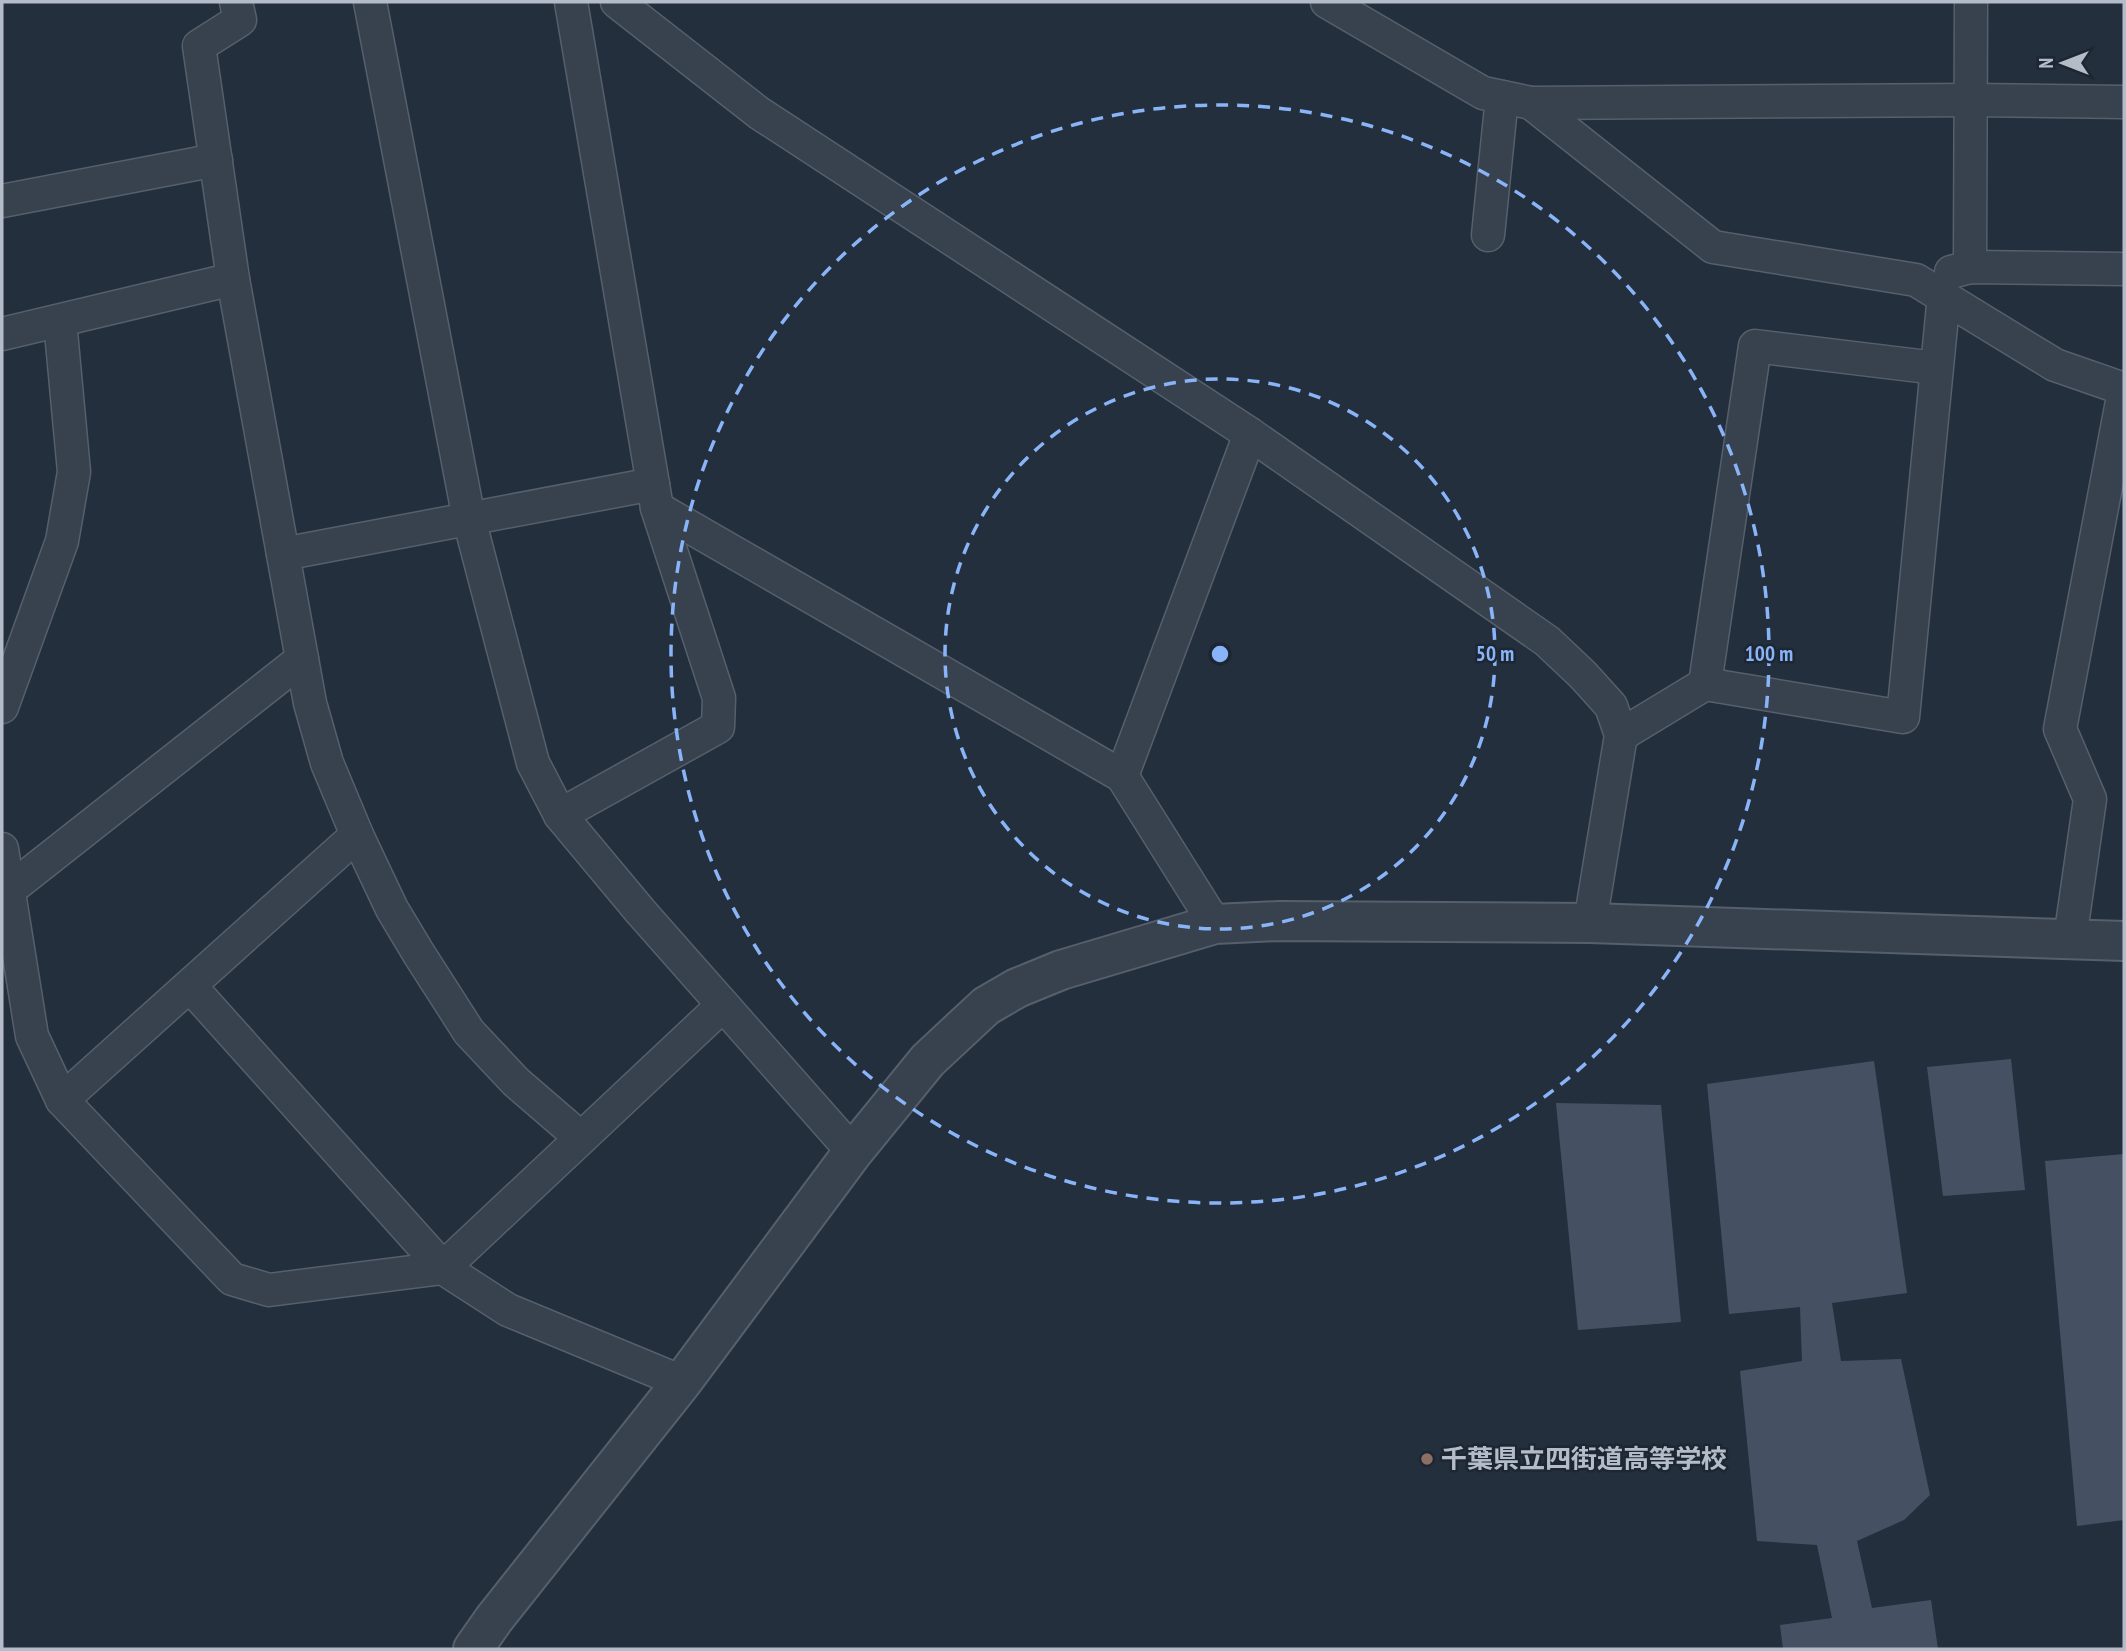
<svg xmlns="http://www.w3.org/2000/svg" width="2126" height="1651" font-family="'PT Sans Narrow','Noto Sans JP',sans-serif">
  <rect width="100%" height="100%" fill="#242f3e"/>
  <g fill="#455162">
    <polygon points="2011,1059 2025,1190 1943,1196 1927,1067"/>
    <polygon points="1874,1061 1907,1293 1832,1303 1841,1361 1901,1359 1930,1495 1904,1520 1857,1541 1872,1608 1931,1600 1938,1649 1783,1649 1780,1625 1832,1618 1817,1545 1757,1541 1740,1371 1802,1361 1800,1307 1729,1314 1707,1084"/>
    <polygon points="1556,1103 1661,1105 1681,1322 1578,1330"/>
    <polygon points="2124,1154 2124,1520 2077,1526 2045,1161"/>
  </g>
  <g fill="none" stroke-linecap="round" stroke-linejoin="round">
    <g stroke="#565f6c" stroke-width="35">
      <g id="minor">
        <polyline points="236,2 240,20 199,46 233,279 310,703 327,763 357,835 392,909 419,954 469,1032 516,1082 581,1138"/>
        <polyline points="370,2 469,519 533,763 560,815 641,912 853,1152"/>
        <polyline points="617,2 759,113 1250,434 1547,641 1583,675 1611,706 1621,735 1590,923"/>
        <polyline points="1327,2 1483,93 1531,103 1971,100 2124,102"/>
        <polyline points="1531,103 1713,247 1916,280 2055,365 2124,389"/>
        <polyline points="2,201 216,160"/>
        <polyline points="1488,235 1502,97"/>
        <polyline points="1970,267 1971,2"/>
        <polyline points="1951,272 1970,267 2124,269"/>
        <polyline points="2,334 233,279"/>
        <polyline points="657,508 1122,776 1215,924"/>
        <polyline points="283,554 653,484"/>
        <polyline points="1705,684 1755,346 1936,368"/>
        <polyline points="2,707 62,541 74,472 60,321"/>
        <polyline points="1621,735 1705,684 1903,717 1944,295"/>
        <polyline points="1122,776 1250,434"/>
        <polyline points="560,815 718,727 719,698 657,508 571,2"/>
        <polyline points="2,849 32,1036 62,1100 232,1279 269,1290 443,1268 723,1005"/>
        <polyline points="9,890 302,659"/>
        <polyline points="2070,939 2090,799 2060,729 2124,391"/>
        <polyline points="190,986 443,1268 508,1310 682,1382"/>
        <polyline points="62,1100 357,835"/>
      </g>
    </g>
    <g stroke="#565f6c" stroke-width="42">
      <polyline id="tertiary" points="473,1649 494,1619 682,1382 853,1152 928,1060 986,1006 1017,988 1061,970 1215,924 1279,921 1590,923 2124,941"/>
    </g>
    <use href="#minor" stroke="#38414e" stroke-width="32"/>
    <use href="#tertiary" stroke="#38414e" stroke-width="38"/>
  </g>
  <g fill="none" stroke="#8ab4f8" stroke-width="3.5" stroke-dasharray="12 9">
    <circle cx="1220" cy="654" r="275"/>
    <circle cx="1220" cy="654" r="549"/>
  </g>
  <circle fill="#8d6e63" stroke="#1d2633" stroke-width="2.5" cx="1427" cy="1459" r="7"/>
  <g text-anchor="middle" stroke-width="5" stroke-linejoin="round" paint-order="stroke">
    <g font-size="26" font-weight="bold" fill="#b4bcc9" stroke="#1d2633" text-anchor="start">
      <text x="1441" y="1468">千葉県立四街道高等学校</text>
    </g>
  </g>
  <circle cx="1220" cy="654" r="10" fill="#8ab4f8" stroke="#1d2633" stroke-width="3.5"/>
  <g font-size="21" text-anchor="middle" font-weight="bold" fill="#8ab4f8" stroke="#1d2633" stroke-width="5" stroke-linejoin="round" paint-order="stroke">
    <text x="1495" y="661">50 m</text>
    <text x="1769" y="661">100 m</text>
  </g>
  <rect width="2126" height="1651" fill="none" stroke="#b4bcc9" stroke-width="7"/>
  <g transform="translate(2063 63) rotate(270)" stroke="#1d2633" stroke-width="5" paint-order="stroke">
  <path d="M0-5L12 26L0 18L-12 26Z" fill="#b4bcc9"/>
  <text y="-10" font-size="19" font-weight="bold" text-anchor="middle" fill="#b4bcc9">N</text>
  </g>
</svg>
